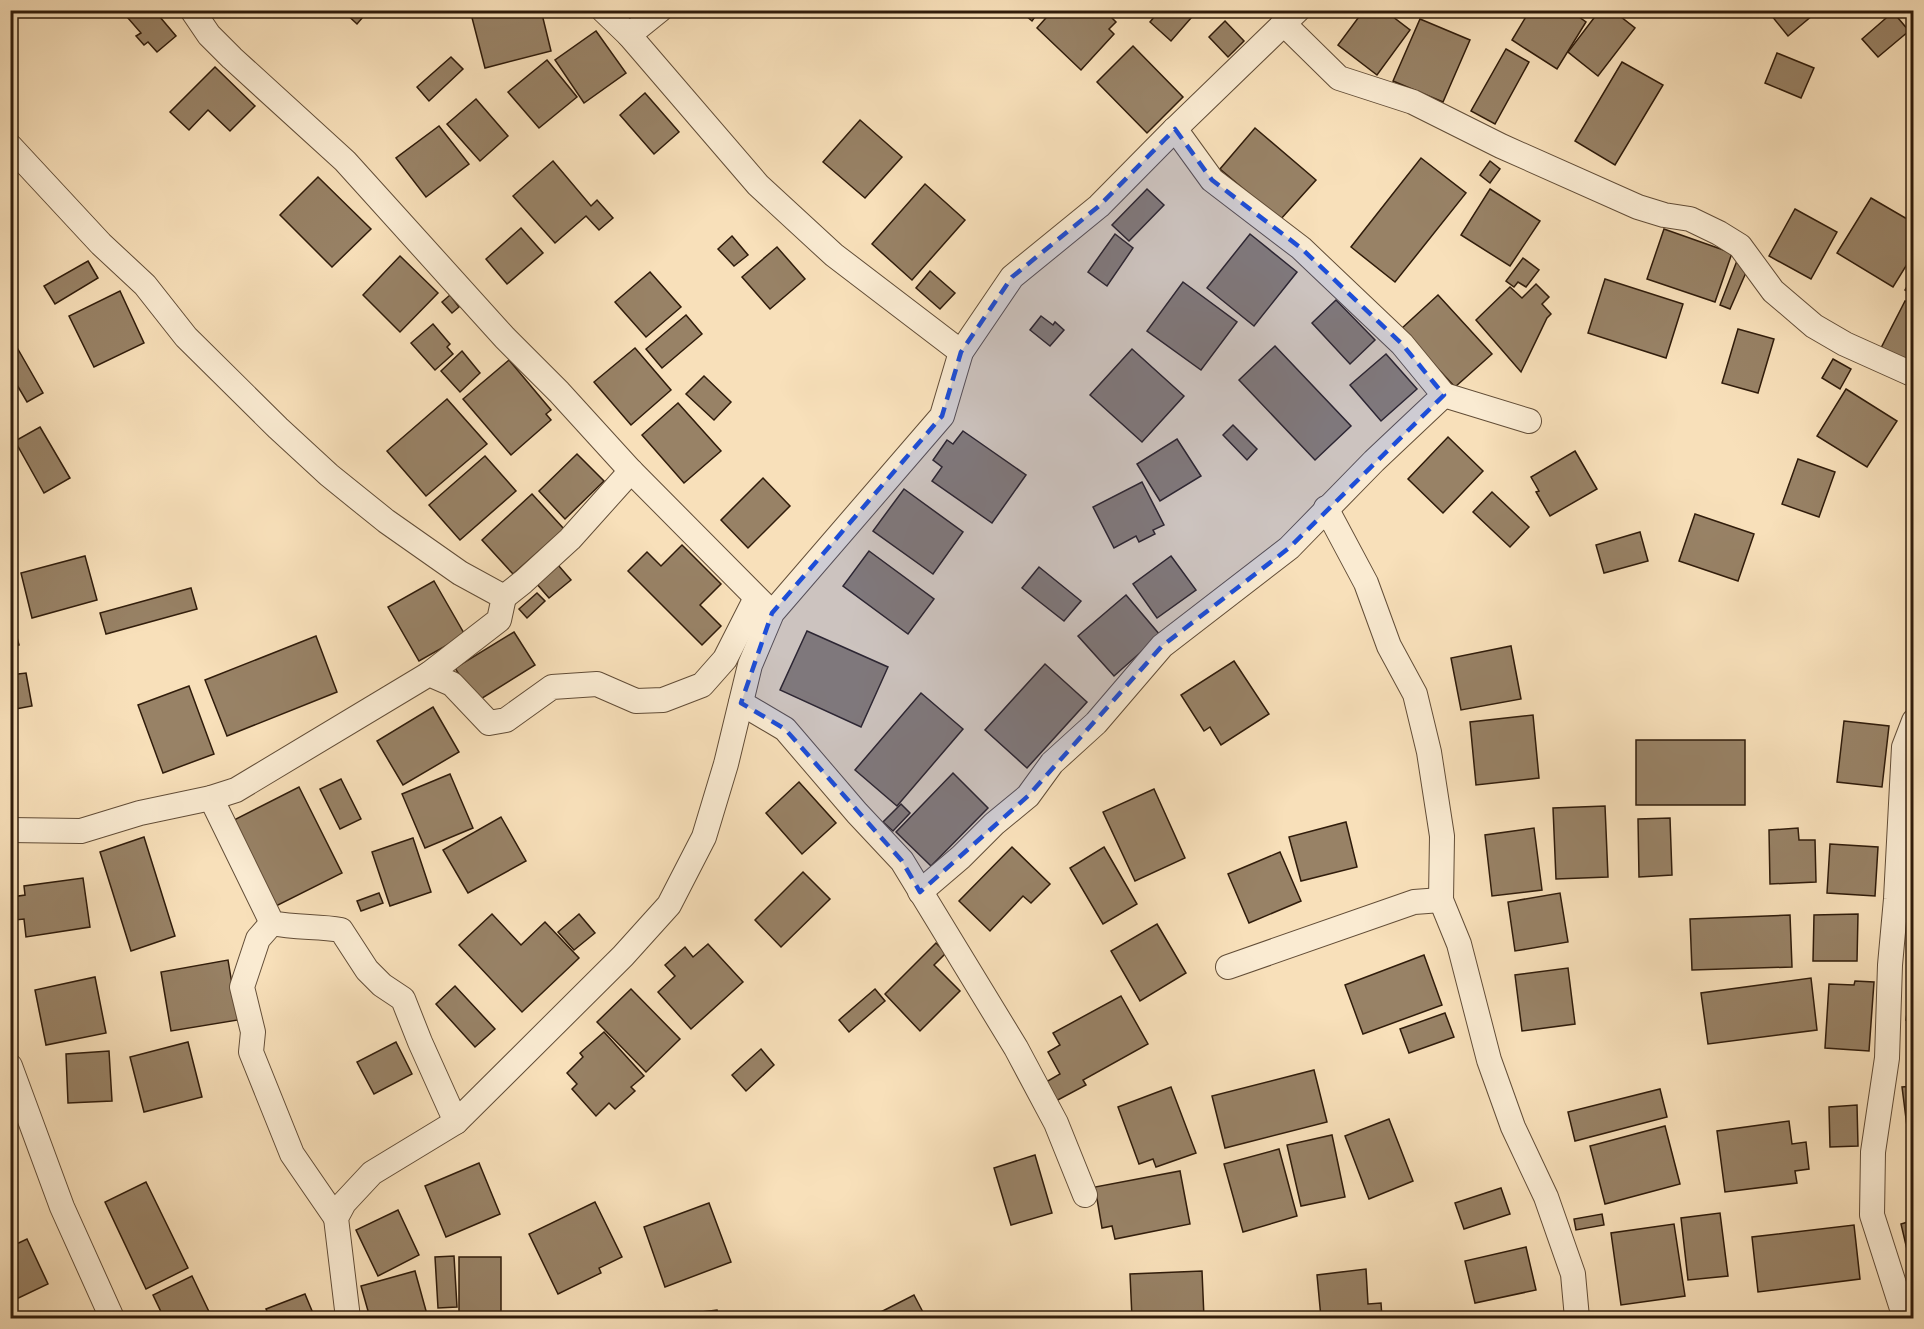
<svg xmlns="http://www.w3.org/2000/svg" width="1924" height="1329" font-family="'Libre Bodoni',serif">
  <rect width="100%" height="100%" fill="#f8e0ba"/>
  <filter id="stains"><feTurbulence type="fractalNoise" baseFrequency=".00333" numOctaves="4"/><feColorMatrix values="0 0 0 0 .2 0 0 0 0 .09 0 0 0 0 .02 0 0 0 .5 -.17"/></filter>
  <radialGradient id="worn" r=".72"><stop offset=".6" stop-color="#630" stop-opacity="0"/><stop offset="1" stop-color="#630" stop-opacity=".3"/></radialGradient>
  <g fill="#988266" stroke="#301c0b" stroke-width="1.5">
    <polygon points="121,10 154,10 176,36 157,52 148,42 144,45 136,36 141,33"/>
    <polygon points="342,10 369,10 357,24"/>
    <polygon points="470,10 541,10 551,51 485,68"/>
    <polygon points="1019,10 1040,10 1032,21"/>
    <polygon points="1053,10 1104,10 1116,22 1109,29 1114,34 1081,70 1037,28"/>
    <polygon points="1160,10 1198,10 1171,41 1150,22"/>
    <polygon points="1364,10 1384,10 1410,30 1377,75 1338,45"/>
    <polygon points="1530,10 1569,10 1586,22 1557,69 1512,40"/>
    <polygon points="1600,10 1612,10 1635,28 1598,76 1568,52"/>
    <polygon points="1767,10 1819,10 1788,36"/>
    <polygon points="1893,12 1909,31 1878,57 1862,39"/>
    <polygon points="1420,19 1470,40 1443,102 1393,81"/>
    <polygon points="1225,21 1244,41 1228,57 1209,37"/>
    <polygon points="596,31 626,73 584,103 555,60"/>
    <polygon points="1133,46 1183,97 1147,133 1097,82"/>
    <polygon points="1506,49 1529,62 1495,124 1471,111"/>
    <polygon points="1777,53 1814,68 1801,98 1765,83"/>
    <polygon points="451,57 463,69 429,101 417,87"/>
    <polygon points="547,60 577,97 539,128 508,92"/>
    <polygon points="1622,62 1663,85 1615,165 1575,141"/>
    <polygon points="215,67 255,106 230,131 208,110 189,130 170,112"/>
    <polygon points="645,93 679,132 654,154 620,115"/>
    <polygon points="476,99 508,136 480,161 447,124"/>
    <polygon points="860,120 902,157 865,198 823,162"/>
    <polygon points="439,126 469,164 426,197 396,158"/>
    <polygon points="1255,128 1316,180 1280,220 1220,169"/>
    <polygon points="1421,158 1466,193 1395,282 1351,247"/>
    <polygon points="553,161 591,206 597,200 613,218 599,230 586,216 555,243 513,196"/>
    <polygon points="1490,161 1500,169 1490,183 1480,175"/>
    <polygon points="318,177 371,229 332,267 280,215"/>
    <polygon points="925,184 965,220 912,280 872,244"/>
    <polygon points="1147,189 1164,205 1129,241 1112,225"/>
    <polygon points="1490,189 1540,221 1510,266 1461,235"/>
    <polygon points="1871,198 1914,223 1914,253 1893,287 1837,253"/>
    <polygon points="1795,209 1837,232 1811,279 1769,256"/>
    <polygon points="521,228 543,253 507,284 486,259"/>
    <polygon points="1664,229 1732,253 1715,302 1647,279"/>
    <polygon points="1115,234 1133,248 1107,286 1088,272"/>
    <polygon points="1250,234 1297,272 1254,326 1207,288"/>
    <polygon points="732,236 748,255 734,266 718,249"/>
    <polygon points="777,247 805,279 770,309 742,277"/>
    <polygon points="400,256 438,293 400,332 363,295"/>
    <polygon points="1523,258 1539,270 1526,287 1518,282 1514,287 1506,281"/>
    <polygon points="1738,258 1748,268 1730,309 1720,305"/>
    <polygon points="88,261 98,278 55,304 44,286"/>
    <polygon points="930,271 955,293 940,309 916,288"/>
    <polygon points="650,272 681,307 646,337 615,302"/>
    <polygon points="1914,275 1914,295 1905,290"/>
    <polygon points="1605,279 1683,304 1666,358 1588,333"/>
    <polygon points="1183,282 1237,322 1201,370 1147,331"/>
    <polygon points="1536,284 1549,297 1542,304 1551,314 1547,318 1521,372 1476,320 1510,287 1522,298"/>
    <polygon points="120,291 144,343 94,367 69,316"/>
    <polygon points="450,295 459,307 452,313 442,302"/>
    <polygon points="1438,295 1492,354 1455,387 1401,329"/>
    <polygon points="1336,300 1375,340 1350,364 1312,323"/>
    <polygon points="1905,301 1914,306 1914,365 1881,348"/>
    <polygon points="686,315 702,334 662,368 646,349"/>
    <polygon points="1041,316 1053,325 1055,322 1064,330 1050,346 1030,330"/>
    <polygon points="433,324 450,344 447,347 453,354 435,370 411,343"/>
    <polygon points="1738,329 1774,339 1758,393 1722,383"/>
    <polygon points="15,344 43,393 27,402 10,373 10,347"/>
    <polygon points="1275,346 1351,426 1315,460 1239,380"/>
    <polygon points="635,348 671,390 631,425 594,382"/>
    <polygon points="1132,349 1184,396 1142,442 1090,395"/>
    <polygon points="462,351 480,373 460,392 441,371"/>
    <polygon points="1386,354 1417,389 1381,421 1350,385"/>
    <polygon points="1833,359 1851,369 1840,389 1822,378"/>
    <polygon points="509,360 551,410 546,414 551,420 511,455 463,399"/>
    <polygon points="704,376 731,402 714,420 686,394"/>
    <polygon points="1846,389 1897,421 1867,467 1817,436"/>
    <polygon points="447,399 487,444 426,496 387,451"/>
    <polygon points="678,403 721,451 684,483 642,435"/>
    <polygon points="1233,425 1257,449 1247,460 1223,435"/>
    <polygon points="40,427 70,478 44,493 15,441"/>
    <polygon points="963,431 1026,475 992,523 932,481 942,467 933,460 947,440 953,444"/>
    <polygon points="1448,437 1483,471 1443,513 1408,479"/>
    <polygon points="1177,439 1201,476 1160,501 1137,464"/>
    <polygon points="1575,451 1597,489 1550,516 1536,492 1539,491 1531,477"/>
    <polygon points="577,454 604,481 565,519 539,491"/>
    <polygon points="485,456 516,491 460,540 429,505"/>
    <polygon points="1798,459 1835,472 1819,517 1782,504"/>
    <polygon points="763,478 790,506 748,548 721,520"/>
    <polygon points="1142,482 1164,525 1153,530 1155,534 1139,542 1136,536 1114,548 1093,507"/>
    <polygon points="904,489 963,532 933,574 873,531"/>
    <polygon points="1492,492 1529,527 1510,547 1473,512"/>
    <polygon points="532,494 564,529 513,574 482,540"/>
    <polygon points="1695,514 1754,534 1738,581 1679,561"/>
    <polygon points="1640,532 1648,561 1604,573 1596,545"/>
    <polygon points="682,545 721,584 700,605 721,626 702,645 628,571 647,552 661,566"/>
    <polygon points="869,551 934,599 908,634 843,586"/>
    <polygon points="85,556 97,600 32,618 21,573"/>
    <polygon points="1171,556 1196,590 1157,618 1133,584"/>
    <polygon points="558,565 571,580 549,598 536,583"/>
    <polygon points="1039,567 1081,601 1064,621 1022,588"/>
    <polygon points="434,581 465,635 419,661 388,607"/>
    <polygon points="191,588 197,609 106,634 100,613"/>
    <polygon points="537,593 545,601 527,618 519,609"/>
    <polygon points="1126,595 1160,635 1114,676 1078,636"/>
    <polygon points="10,611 19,645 10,647"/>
    <polygon points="807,631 888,667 861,727 780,690"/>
    <polygon points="514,632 535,665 476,702 455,668"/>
    <polygon points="316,636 337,692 227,736 205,680"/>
    <polygon points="1511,646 1521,699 1461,710 1451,658"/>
    <polygon points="1234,661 1269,714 1221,745 1210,727 1204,731 1181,695"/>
    <polygon points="1045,664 1087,702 1027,768 985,730"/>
    <polygon points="26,673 32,706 10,710 10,675"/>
    <polygon points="189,686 214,754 163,773 138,705"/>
    <polygon points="921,693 963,729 897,806 855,770"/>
    <polygon points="433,707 459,752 403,785 377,741"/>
    <polygon points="1533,715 1539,778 1476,785 1470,722"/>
    <polygon points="1844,721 1889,726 1882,787 1837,782"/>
    <rect x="1636" y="740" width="109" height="65"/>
    <polygon points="953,773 988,808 931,866 896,832"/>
    <polygon points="450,774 473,828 425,848 402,794"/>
    <polygon points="341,779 361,819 340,829 320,789"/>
    <polygon points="799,782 836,823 802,854 766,813"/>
    <polygon points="299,787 342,873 274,907 232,821"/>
    <polygon points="1154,789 1185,858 1135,881 1103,812"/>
    <polygon points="901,804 910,813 893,831 883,822"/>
    <polygon points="1605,806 1608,877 1556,879 1553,808"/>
    <polygon points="501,817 526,861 468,893 443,850"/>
    <polygon points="1670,818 1672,875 1639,877 1638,819"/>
    <polygon points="1346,822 1357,867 1301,881 1289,837"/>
    <polygon points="1534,828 1542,890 1492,896 1485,835"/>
    <polygon points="1798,828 1799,840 1815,840 1816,882 1770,884 1769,830"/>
    <polygon points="144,837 175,936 131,951 100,852"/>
    <polygon points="413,838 431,892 390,906 372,852"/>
    <polygon points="1830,844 1878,847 1875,896 1827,893"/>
    <polygon points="1012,847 1050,884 1031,903 1023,896 990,931 959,901"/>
    <polygon points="1104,847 1137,904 1103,924 1070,868"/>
    <polygon points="1280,852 1301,901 1249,923 1228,874"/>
    <polygon points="803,872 830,899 781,947 755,920"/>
    <polygon points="83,878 90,927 26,937 24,919 15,920 12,897 25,895 24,886"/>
    <polygon points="379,893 383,903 361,911 357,901"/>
    <polygon points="1560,893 1568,942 1515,951 1508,902"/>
    <polygon points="492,914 521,945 545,922 579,958 522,1012 459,945"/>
    <polygon points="579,914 595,933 574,950 558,932"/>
    <polygon points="1858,914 1857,961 1813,961 1814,915"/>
    <polygon points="1790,915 1792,967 1692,970 1690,919"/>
    <polygon points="1157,924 1186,973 1140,1001 1111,951"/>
    <polygon points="936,943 946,953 934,965 960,991 920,1031 885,994"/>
    <polygon points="708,944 743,982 691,1029 658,992 675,976 665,965 685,947 693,957"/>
    <polygon points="1424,955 1442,1005 1363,1034 1345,985"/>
    <polygon points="228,960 238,1020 171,1031 161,972"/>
    <polygon points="1568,968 1575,1024 1522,1031 1515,975"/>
    <polygon points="95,977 106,1033 46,1045 35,990"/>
    <polygon points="1811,978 1817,1030 1708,1044 1701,993"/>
    <polygon points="1855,981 1874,982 1869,1051 1825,1048 1829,984 1854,985"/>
    <polygon points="455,986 495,1029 475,1047 436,1004"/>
    <polygon points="631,989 680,1039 646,1072 597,1022"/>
    <polygon points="875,989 885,1001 849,1032 839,1020"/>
    <polygon points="1910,993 1914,993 1914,1021 1906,1020"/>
    <polygon points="1121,996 1148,1044 1083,1080 1086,1085 1056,1101 1046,1082 1060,1074 1048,1052 1060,1045 1053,1033"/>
    <polygon points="1445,1013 1454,1037 1409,1053 1400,1029"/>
    <polygon points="604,1032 644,1076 631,1087 635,1091 615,1109 609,1103 596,1116 572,1089 577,1084 567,1073 583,1057 580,1053"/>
    <polygon points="188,1042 202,1097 144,1112 130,1057"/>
    <polygon points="396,1042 412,1074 374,1094 357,1062"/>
    <polygon points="761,1049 774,1065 746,1091 732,1075"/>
    <polygon points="109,1051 112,1101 68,1103 66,1054"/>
    <polygon points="1314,1070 1327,1122 1225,1148 1212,1096"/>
    <polygon points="1914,1086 1914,1141 1909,1142 1902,1087"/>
    <polygon points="1171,1087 1196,1153 1156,1167 1153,1159 1139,1164 1118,1107"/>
    <polygon points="1660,1089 1667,1117 1575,1141 1568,1112"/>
    <polygon points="1857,1105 1858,1146 1830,1147 1829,1107"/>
    <polygon points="1389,1119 1413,1181 1369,1199 1345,1136"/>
    <polygon points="1789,1121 1792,1144 1806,1142 1809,1169 1795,1171 1797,1183 1725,1192 1717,1131"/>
    <polygon points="1665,1126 1680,1184 1605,1204 1590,1146"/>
    <polygon points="1332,1135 1345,1197 1301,1206 1287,1145"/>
    <polygon points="1279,1149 1297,1216 1243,1232 1224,1164"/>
    <polygon points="1035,1155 1052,1213 1011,1225 994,1168"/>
    <polygon points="479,1163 500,1214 446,1237 425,1186"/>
    <polygon points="1180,1171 1190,1224 1115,1239 1112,1226 1102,1228 1095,1187"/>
    <polygon points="146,1182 188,1268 146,1289 105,1202"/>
    <polygon points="1501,1188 1510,1214 1464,1229 1455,1203"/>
    <polygon points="595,1202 622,1257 599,1268 601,1273 558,1294 529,1234"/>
    <polygon points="709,1203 731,1262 665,1287 644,1227"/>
    <polygon points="398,1210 419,1255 378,1276 356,1230"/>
    <polygon points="1720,1213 1728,1276 1688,1280 1681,1218"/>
    <polygon points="1602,1214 1604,1225 1576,1230 1574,1219"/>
    <polygon points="1914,1220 1914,1275 1913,1275 1901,1224"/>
    <polygon points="1674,1224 1685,1296 1621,1305 1611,1233"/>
    <polygon points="1854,1225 1860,1279 1758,1292 1752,1237"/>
    <polygon points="27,1239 48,1284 10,1302 10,1247"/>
    <polygon points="1526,1247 1536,1290 1475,1303 1465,1261"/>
    <polygon points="454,1256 457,1307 438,1308 435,1257"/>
    <rect x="459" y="1257" width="42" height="61"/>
    <polygon points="1366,1269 1368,1304 1381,1303 1382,1318 1321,1318 1317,1275"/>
    <polygon points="415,1271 428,1318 370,1318 361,1286"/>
    <polygon points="1202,1271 1204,1318 1132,1318 1130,1274"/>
    <polygon points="192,1276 212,1318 164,1318 153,1295"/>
    <polygon points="305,1294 315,1318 270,1318 266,1309"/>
    <polygon points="914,1295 926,1318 869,1318"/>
    <polygon points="717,1310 719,1318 678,1318 677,1315"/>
    <polygon points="1883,1312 1883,1318 1817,1318"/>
  </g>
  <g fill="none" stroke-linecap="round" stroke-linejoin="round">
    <g stroke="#624d37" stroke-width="26">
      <g id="street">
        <polyline points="192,10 209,35 232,58 345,161 505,338 559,392 631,471 768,609"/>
        <polyline points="603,10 629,35 758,185 834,255 961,352"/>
        <polyline points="1283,23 1339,78 1413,102 1501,146 1638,207 1664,215 1690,219 1719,233 1740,246 1773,291 1814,326 1845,344 1914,375"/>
        <polyline points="629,35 660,10"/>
        <polyline points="10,146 101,244 145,285 186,337 278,428 329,475 386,521 460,573 504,597 499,620 429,674"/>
        <polyline points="1444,395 1529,421"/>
        <polyline points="1326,508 1366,583 1389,646 1415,694 1429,752 1442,836 1441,900 1459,944 1489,1060 1513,1127 1546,1197 1573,1274 1577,1318"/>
        <polyline points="504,597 523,582 570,539 631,471"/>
        <polyline points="741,703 785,729 857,813 902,861 1016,1048 1056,1123 1085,1195"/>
        <path d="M 211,798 L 272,923 C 295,928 318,926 341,930 L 367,970 L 382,985 L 403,999 L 420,1042 L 456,1122"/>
        <polyline points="10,830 81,831 140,813 211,798 236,790 429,674 452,684 489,723 506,720 552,687 597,684 636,701 663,700 702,685 725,659 756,598"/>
        <polyline points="920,892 961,857 994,824 1028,796 1052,763 1096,723 1162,646 1289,548 1374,461 1444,395 1402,344 1301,248 1212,180 1175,129"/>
        <polyline points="272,923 258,939 242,987 253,1032 251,1052 292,1154 336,1218"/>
        <polyline points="1228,967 1414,902 1441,900"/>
        <polyline points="10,1066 62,1207 112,1318"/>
        <polyline points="348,1318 336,1218 344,1203 372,1173 456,1122 623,956 669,905 704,837 726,764 750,665 772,613 942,416 961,352 1012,277 1099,206 1175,129 1298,10"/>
        <polyline points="1905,1318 1872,1215 1873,1152 1887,1058 1890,965 1896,899 1904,747 1914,721"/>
      </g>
    </g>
    <use href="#street" stroke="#faebd2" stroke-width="24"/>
  </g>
  <path fill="#1d4ed8" fill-opacity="0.2" stroke="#1d4ed8" stroke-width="4.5" stroke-dasharray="12 8" stroke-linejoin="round" d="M 1175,129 L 1212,180 L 1301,248 L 1402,344 L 1444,395 L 1289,548 L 1162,646 L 1028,796 L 920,892 L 902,861 L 785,729 L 741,703 L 772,613 L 942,416 L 961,352 L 1012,277 L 1099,206 Z"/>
  <rect width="1924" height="1329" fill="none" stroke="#f8e0ba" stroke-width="36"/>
  <rect x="12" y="12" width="1900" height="1305" fill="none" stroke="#301c0b" stroke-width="3"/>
  <rect x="18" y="18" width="1888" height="1293" fill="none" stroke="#301c0b" stroke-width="1.5"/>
  <rect width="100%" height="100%" filter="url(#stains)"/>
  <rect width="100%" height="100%" fill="url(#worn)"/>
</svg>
